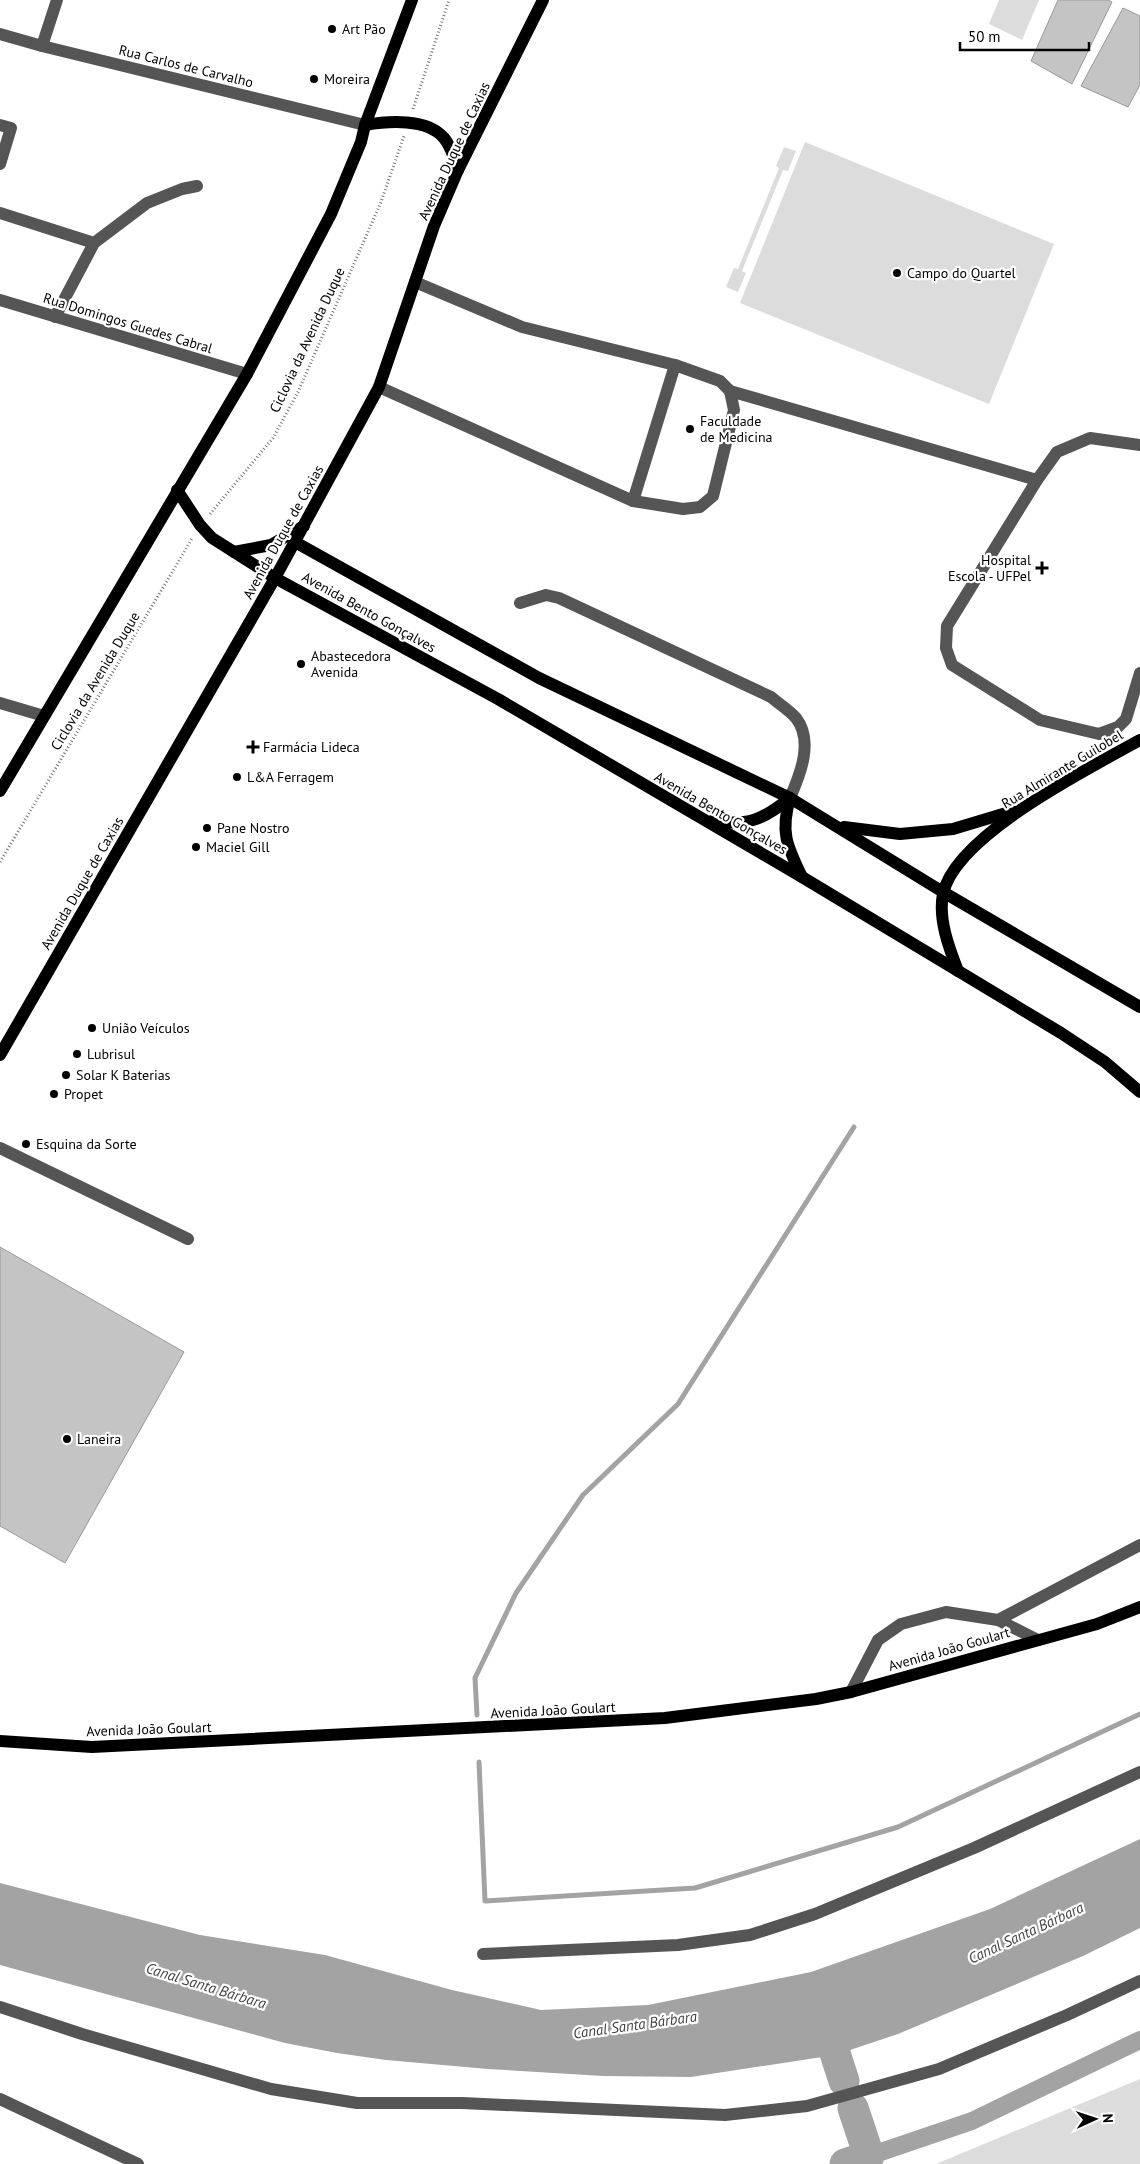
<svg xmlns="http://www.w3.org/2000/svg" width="1140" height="2164" font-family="'PT Sans',sans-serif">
  <rect width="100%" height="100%" fill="#fff"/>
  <g fill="#dcdcdc">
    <polygon points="999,0 1039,0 1022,40 989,24"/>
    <polygon points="805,142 1054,244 989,404 740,303"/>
    <polygon points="784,147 796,151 788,171 783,170 742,271 746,273 738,292 726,287 734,268 738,269 779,168 776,166"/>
    <polygon points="1140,2079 1140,2164 936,2164"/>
  </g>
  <polygon fill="#a3a3a3" points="1140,1839 1140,1928 1083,1956 898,2034 835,2055 691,2077 603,2076 488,2069 386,2060 337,2053 285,2043 0,1965 0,1883 200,1935 325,1955 452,1990 541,2010 648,2005 811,1972 990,1909"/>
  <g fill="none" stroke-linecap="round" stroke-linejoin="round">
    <g stroke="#a3a3a3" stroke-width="5">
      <polyline points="477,1715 475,1678 516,1593 583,1495 678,1404 854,1127"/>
      <polyline points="479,1762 485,1901 695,1888 898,1827 1140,1714"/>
    </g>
    <polyline stroke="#a3a3a3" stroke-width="18" points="869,2156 972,2121 1140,2040"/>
    <g stroke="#a3a3a3" stroke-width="31">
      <polyline points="822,2013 844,2081"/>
      <polyline points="845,2164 869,2156 853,2108"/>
    </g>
  </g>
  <g fill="#c4c4c4" stroke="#999">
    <polygon points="1058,0 1108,0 1112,2 1072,84 1031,61"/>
    <polygon points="1123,8 1140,16 1140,85 1128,107 1081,86"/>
    <polygon points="0,1247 184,1352 65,1563 0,1526"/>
  </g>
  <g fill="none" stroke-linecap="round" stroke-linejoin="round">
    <g stroke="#777" stroke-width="3" stroke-dasharray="1 2.5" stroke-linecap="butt">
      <polyline points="413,109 449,0"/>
      <polyline points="210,514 273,438 298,392 381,202 404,136"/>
      <polyline points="0,862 193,537"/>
    </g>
    <g stroke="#555" stroke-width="12">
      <polyline points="0,34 42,46 365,125"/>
      <polyline points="42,46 57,0"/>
      <polyline points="0,125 11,128 0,164"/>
      <polyline points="0,213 94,243"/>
      <polyline points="0,300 247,374"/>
      <polyline points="55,317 94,243 147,203 182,189 197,186"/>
      <polyline points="379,387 633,501 683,509 700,507 713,496 734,410 730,391 720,381 675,365 522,327 415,282"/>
      <polyline points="730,391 1037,480 1057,452 1090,438 1140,445"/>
      <polyline points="1037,480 947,626 946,648 952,665 1040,720 1099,734 1118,727 1126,719 1140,673"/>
      <polyline points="633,501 675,365"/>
      <path d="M 520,603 L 546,595 L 559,598 L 771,697 C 779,704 789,710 796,718 C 814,741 800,775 790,798"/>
      <polyline points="0,703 44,716"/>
      <polyline points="0,1148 188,1239"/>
      <polyline points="998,1620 1140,1545"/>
      <polyline points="851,1692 878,1640 901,1624 946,1612 998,1620 1038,1640"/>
      <polyline points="483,1954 678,1945 750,1935 815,1914 974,1848 1140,1772"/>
      <polyline points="0,2007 82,2034 271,2089 357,2103 462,2103 725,2115 807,2106 939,2069 1067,2015 1140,1981"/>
      <polyline points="0,2099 138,2164"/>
    </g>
    <g stroke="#000" stroke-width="12">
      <path d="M 365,125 C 388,121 427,118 444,138 C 451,146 455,160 458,170"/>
      <polyline points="177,490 200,525 212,538 275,578 498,699 802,877 1061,1033 1105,1062 1140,1092"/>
      <polyline points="295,542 539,678 790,798 943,892 1140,1007"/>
      <polyline points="234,552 271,545 304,526"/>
      <polyline points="0,791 247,374 331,214 361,142 365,125 412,0"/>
      <path d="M 790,798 C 780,832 787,846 802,877"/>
      <path d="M 712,821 C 748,826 763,820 790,798"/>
      <polyline points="844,827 900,834 953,829 1013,811"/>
      <path d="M 958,971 C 949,948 938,919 943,894 C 955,835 1090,768 1140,740"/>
      <polyline points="0,1055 275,578 379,387 434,226 458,170 543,0"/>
      <polyline points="0,1741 92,1747 665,1718 816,1699 851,1692 1097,1624 1140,1607"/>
    </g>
  </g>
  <g fill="#000" stroke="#fff" stroke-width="2">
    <circle cx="332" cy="29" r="5"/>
    <circle cx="314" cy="79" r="5"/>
    <circle cx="897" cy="273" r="5"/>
    <circle cx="690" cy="429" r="5"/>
    <path d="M1039.5 560.5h5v5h5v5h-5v5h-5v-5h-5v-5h5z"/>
    <circle cx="301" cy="664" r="5"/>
    <path d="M250.5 739.5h5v5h5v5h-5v5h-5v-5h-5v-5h5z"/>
    <circle cx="237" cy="777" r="5"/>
    <circle cx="207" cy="828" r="5"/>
    <circle cx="196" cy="847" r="5"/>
    <circle cx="92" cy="1028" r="5"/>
    <circle cx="77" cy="1054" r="5"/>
    <circle cx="66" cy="1075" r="5"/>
    <circle cx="54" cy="1094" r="5"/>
    <circle cx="26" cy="1144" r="5"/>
    <circle cx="67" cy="1439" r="5"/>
  </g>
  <g text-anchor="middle" stroke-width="4.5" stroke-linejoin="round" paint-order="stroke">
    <g font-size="14" fill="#000" stroke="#fff" text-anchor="start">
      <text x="342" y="34">Art Pão</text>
      <text x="324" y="84">Moreira</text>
      <text x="907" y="278">Campo do Quartel</text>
      <text x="700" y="426">Faculdade<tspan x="700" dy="16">de Medicina</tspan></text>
      <text x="1031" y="565" text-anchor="end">Hospital<tspan x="1031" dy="16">Escola - UFPel</tspan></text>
      <text x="311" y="661">Abastecedora<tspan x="311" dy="16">Avenida</tspan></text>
      <text x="263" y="752">Farmácia Lideca</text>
      <text x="247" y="782">L&amp;A Ferragem</text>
      <text x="217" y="833">Pane Nostro</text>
      <text x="206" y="852">Maciel Gill</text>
      <text x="102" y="1033">União Veículos</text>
      <text x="87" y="1059">Lubrisul</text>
      <text x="76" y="1080">Solar K Baterias</text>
      <text x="64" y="1099">Propet</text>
      <text x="36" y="1149">Esquina da Sorte</text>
      <text x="77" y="1444">Laneira</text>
    </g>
    <g font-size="14" fill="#000" stroke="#fff">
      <text transform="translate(186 66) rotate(14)" y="5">Rua Carlos de Carvalho</text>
      <text transform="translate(454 151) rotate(-65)" y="5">Avenida Duque de Caxias</text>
      <text transform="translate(128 323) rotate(17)" y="5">Rua Domingos Guedes Cabral</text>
      <text transform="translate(307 340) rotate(-65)" y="5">Ciclovia da Avenida Duque</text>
      <text transform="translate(283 532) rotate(-61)" y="5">Avenida Duque de Caxias</text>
      <text transform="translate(369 612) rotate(29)" y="5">Avenida Bento Gonçalves</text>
      <text transform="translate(95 681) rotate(-59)" y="5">Ciclovia da Avenida Duque</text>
      <text transform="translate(1062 769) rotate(-31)" y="5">Rua Almirante Guilobel</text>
      <text transform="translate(721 813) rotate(30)" y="5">Avenida Bento Gonçalves</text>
      <text transform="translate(82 883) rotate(-60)" y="5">Avenida Duque de Caxias</text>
      <text transform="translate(949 1649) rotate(-16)" y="5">Avenida João Goulart</text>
      <text transform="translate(553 1710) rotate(-3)" y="5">Avenida João Goulart</text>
      <text transform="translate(149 1729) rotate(-2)" y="5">Avenida João Goulart</text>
    </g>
    <g font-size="15" font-style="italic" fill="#444" stroke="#fff">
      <text transform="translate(1026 1933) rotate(-25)" y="5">Canal Santa Bárbara</text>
      <text transform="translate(206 1986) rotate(17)" y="5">Canal Santa Bárbara</text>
      <text transform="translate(635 2025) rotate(-8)" y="5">Canal Santa Bárbara</text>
    </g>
  </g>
  <g transform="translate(1095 2119) rotate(87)" stroke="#ffffff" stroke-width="4" paint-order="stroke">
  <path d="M0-4L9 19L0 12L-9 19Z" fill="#000000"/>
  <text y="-8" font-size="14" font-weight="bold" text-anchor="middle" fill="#000000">N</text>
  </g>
  <path d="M960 42v8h129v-8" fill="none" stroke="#000000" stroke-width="2.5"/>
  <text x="968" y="42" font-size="15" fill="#000000" stroke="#ffffff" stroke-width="4" paint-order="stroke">50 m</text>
</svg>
